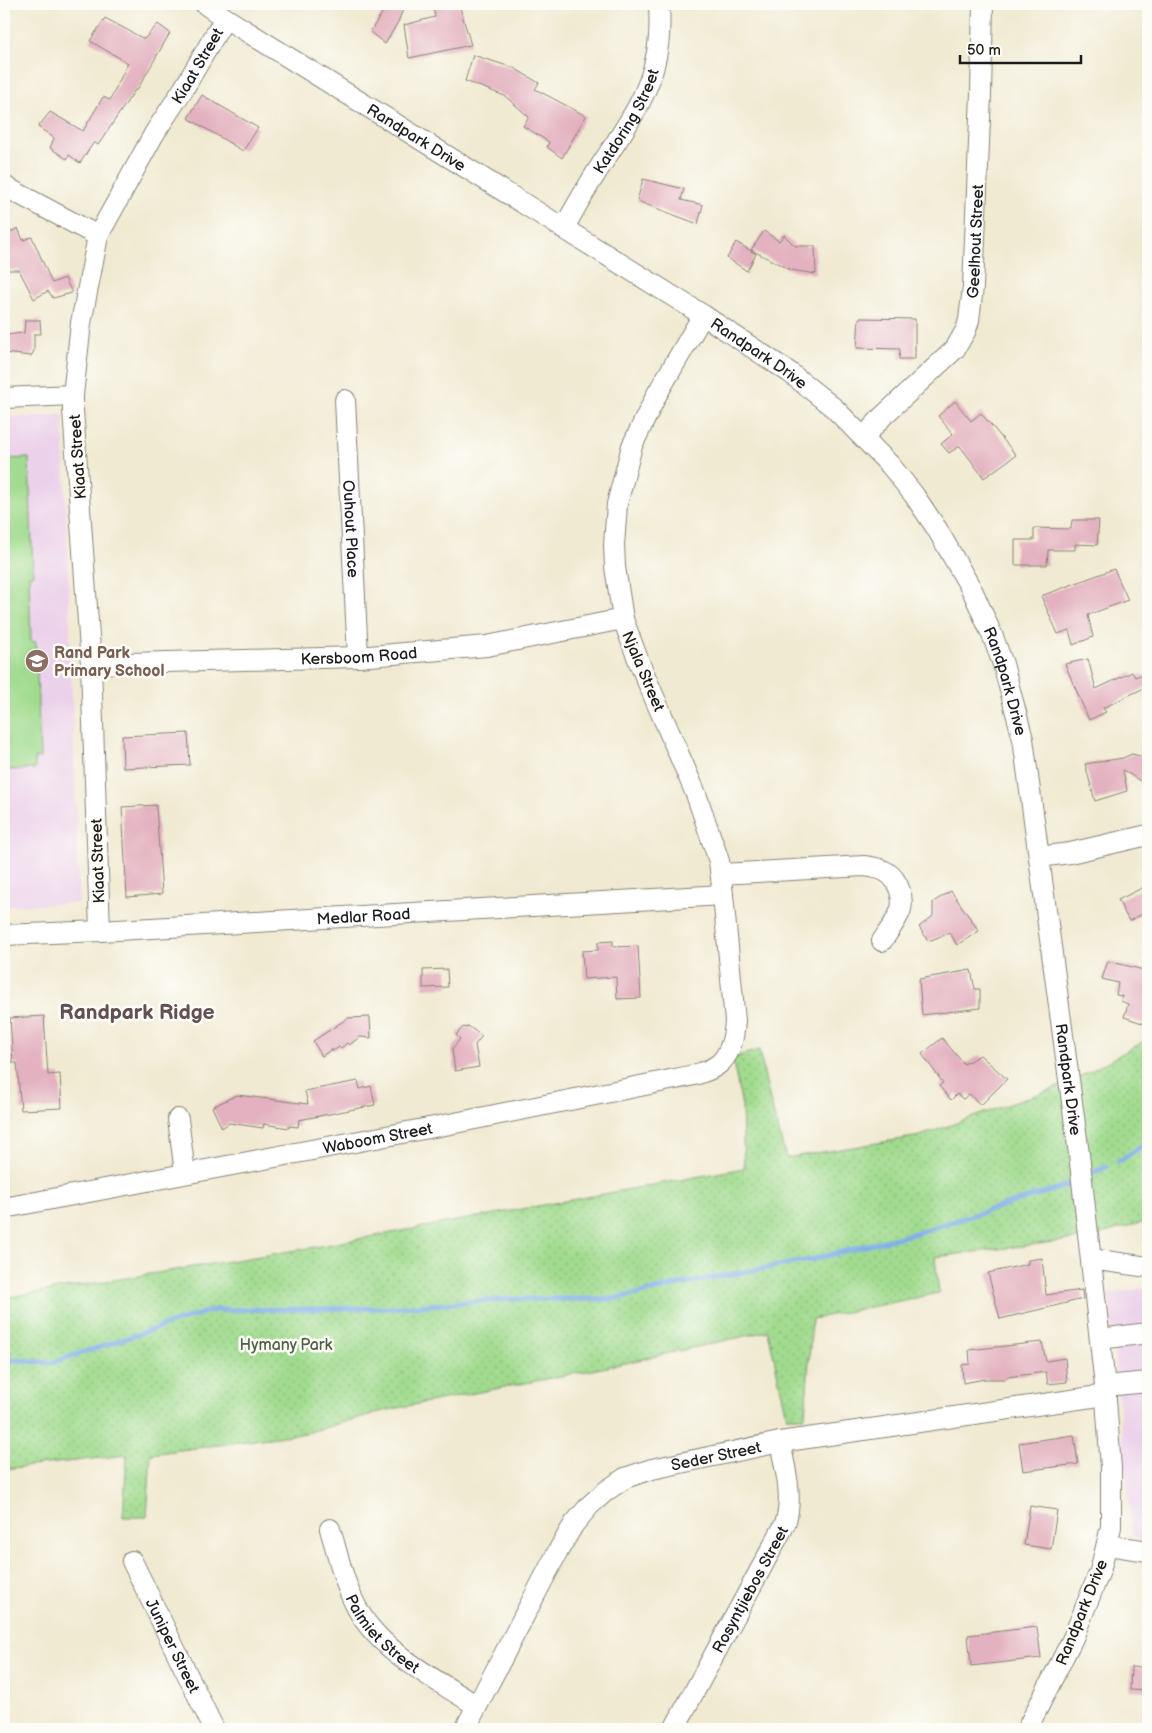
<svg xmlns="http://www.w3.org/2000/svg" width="1152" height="1733" font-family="'Balsamiq Sans',sans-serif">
  <defs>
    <pattern id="park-dots" width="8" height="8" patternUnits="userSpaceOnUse" patternTransform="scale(1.25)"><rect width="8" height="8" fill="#a1db8f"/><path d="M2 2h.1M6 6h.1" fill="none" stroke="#8abb7b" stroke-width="1.8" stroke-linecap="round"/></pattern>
  </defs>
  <rect width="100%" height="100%" fill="#fdfcf7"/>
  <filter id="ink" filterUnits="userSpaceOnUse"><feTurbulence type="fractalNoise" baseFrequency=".02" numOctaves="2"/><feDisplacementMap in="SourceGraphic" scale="10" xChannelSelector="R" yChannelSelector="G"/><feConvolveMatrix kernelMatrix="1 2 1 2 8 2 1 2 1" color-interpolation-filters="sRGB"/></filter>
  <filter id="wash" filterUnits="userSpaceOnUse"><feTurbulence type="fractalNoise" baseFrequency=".0096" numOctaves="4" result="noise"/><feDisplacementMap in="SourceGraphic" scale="20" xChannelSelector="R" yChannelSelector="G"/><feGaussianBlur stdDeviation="1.12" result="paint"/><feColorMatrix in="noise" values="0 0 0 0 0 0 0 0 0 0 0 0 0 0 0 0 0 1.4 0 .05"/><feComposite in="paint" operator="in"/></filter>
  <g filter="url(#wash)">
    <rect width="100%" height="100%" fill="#f1ead2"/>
    <g fill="#ecd1ea">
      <polygon points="63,415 79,903 4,906 4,418"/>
      <polygon points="1148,1287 1148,1547 1132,1534 1108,1294"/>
    </g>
    <polygon fill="url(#park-dots)" stroke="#5e7c56" points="1148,1039 1148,1221 1086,1238 935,1257 939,1293 812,1319 805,1417 787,1417 768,1331 607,1367 383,1411 306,1433 151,1454 147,1517 123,1517 127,1455 4,1469 4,1298 315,1247 744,1168 742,1106 732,1058 759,1050 770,1100 786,1158 920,1136 1069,1083"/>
    <polygon fill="#a1db8f" stroke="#5e7c56" points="29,458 33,575 29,575 31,641 36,642 40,758 35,758 35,769 4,770 4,459"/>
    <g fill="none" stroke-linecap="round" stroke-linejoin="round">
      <g stroke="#81afeb" stroke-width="5">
        <polyline points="1118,1162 1148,1142"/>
        <polyline points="1086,1176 1106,1167"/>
        <polyline points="4,1359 51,1363 212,1310 388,1308 509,1299 613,1299 716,1277 810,1260 916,1233 1066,1186 1078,1180"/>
      </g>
    </g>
    <g id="blocks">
      <g fill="#e3b1bf">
        <polygon points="388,4 405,4 398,22 385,44 370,32"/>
        <polygon points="459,4 471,45 409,58 404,25 435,17 433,7"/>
        <polygon points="105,18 144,39 158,24 170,33 137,90 135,90 98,145 94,142 80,163 69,155 67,159 50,148 54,138 38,127 50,112 83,131 103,97 110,100 128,63 90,41"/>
        <polygon points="473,55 514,68 539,83 535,89 586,116 562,158 547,147 549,142 523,126 529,117 505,96 465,81"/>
        <polygon points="202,95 258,128 243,151 188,118"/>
        <polygon points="643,179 684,189 681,200 703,205 698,224 637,201"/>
        <polygon points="18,228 23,240 32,237 52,283 65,278 72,293 53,298 48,291 34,299 19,270 8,270 4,261 4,248 9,247 4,236"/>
        <polygon points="764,231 779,241 784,235 795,246 815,246 816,274 791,270 751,250"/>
        <polygon points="736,242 756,254 747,271 727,258"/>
        <polygon points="859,318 915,319 915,359 899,359 900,349 857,348"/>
        <polygon points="25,320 40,320 41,334 34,334 34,351 31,356 4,353 4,335 24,333"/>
        <polygon points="955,401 971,421 981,413 1016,455 984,478 960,446 949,453 941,444 953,434 938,416"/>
        <polygon points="1072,520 1099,520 1097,545 1075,544 1075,550 1048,550 1047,565 1015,565 1015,540 1034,540 1034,528 1071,529"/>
        <polygon points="1114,569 1128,600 1088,615 1093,637 1073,645 1069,630 1058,634 1041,596"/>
        <polygon points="1088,659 1096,689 1132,672 1135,677 1143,674 1148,683 1148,686 1103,708 1106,712 1089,720 1065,664"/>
        <polygon points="188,733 190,765 123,768 122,736"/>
        <polygon points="1132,754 1148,758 1148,786 1123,770 1127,791 1095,801 1085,764 1123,758"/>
        <polygon points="156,805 162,894 127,897 122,807"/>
        <polygon points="1148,885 1148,911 1129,921 1118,900"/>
        <polygon points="951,891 979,931 957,945 950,933 928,941 919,927 933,916 933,902"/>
        <polygon points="613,941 613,947 638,946 641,998 617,999 616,977 584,979 582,951 598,950 598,942"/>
        <polygon points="1108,961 1148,971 1148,1025 1124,1017 1128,1004 1121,1001 1122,996 1116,995 1118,983 1102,979"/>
        <polygon points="447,969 448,987 423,988 423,970"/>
        <polygon points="971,970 975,989 980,989 980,1008 922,1015 919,979"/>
        <polygon points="44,1016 48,1075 60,1074 62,1108 21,1110 17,1063 13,1063 10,1018"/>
        <polygon points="370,1017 371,1038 360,1037 349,1045 347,1043 341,1048 339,1047 333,1051 332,1049 322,1056 313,1041 348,1018"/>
        <polygon points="468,1026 482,1036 475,1045 479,1067 455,1071 452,1049 460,1039 456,1035 463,1027 467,1028"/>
        <polygon points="942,1038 964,1064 980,1055 1007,1079 981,1105 969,1094 963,1099 957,1094 951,1100 939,1086 943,1083 922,1054"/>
        <polygon points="358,1081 360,1089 371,1086 375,1105 299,1120 298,1127 289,1126 289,1128 264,1124 263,1128 229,1123 222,1128 212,1107 237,1095 308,1104 305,1091"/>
        <polygon points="1042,1258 1046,1295 1082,1290 1083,1299 1000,1319 988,1273 1028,1264 1028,1260"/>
        <polygon points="1042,1342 1046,1361 1065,1358 1067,1382 1048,1384 1046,1372 1007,1377 1006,1379 985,1379 963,1383 962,1365 970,1364 969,1350"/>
        <polygon points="1074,1435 1078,1464 1023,1471 1019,1443"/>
        <polygon points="1030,1506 1057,1510 1051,1549 1024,1545"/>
        <polygon points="1037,1627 1041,1658 971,1666 968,1635"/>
        <polygon points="1131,1667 1148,1668 1148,1691 1130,1690"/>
      </g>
    </g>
  </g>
  <g filter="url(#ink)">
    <use href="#blocks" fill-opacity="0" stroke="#868377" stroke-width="1"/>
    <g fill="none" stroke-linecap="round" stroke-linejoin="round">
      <g stroke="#868377" stroke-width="22">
        <g id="minor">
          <path id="s1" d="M 205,4 L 225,18 L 703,315 L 789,372 L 834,408 L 891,466 L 914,495 L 937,529 L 973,592 L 993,637 L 1003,664 L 1023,739 L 1079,1154 L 1105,1386 L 1111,1468 L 1111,1527 L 1100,1571 L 1073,1638 L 1027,1729"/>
          <polyline points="4,186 98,236"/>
          <path id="s2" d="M 564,228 C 577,204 590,182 605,159 C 626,127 649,95 656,57 C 660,40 660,21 659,4"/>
          <polyline points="4,398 73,395"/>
          <path id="s3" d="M 345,400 L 358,657"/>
          <path id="s4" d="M 864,437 L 883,416 L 955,349 L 966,330 L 969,320 L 973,287 L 981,94 L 983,4"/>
          <path id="s5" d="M 91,664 L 358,657 L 487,646 L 623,619"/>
          <polyline points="1039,857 1070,853 1148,835"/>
          <path d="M 721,874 L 864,866 C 882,868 894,872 900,891 C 902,898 903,907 899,914 C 895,923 888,932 882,941"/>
          <path id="s6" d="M 100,931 L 91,664 L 73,410 L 73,395 L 81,323 L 98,236 L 154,134 L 184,88 L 225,18"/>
          <path id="s7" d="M 4,935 L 100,931 L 723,895"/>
          <polyline points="178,1119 185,1173"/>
          <path id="s8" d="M 4,1208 L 450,1124 L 675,1079 C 715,1071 732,1066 735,1021 L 723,895 L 719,861 L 696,794 L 639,662 L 623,619 L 615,567 L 614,545 L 617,504 L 632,446 L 657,394 L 703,315"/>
          <polyline points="1091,1259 1148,1267"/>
          <polyline points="1100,1339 1148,1333"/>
          <polyline points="1105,1386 1148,1382"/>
          <path id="s9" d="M 330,1529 C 338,1555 344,1584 357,1608 C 380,1652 437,1680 477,1706"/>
          <polyline points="1108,1545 1148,1551"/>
          <path id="s10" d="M 132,1561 L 214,1729"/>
          <path id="s11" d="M 465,1729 L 558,1551 L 574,1524 L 590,1505 L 606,1491 L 625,1478 L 652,1469 L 780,1442 L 1106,1395"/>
          <path id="s12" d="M 674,1729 L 785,1524 C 794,1497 785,1469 780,1442"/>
        </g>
      </g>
      <use href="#minor" stroke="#fff" stroke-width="20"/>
    </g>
  </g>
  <defs>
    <g id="school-disc" transform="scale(1.25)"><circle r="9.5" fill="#8d6e63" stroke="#fdfcf7"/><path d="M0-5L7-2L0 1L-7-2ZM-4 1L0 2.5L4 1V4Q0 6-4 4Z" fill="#fff"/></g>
  </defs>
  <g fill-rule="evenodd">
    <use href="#school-disc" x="37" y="661"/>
  </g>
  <g text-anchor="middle" stroke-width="5" stroke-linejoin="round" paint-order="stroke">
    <g font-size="16" fill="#1c1c1c" stroke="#fdfcf7">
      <text dy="6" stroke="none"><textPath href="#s6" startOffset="895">Kiaat Street</textPath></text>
      <text dy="6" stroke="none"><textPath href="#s2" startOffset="124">Katdoring Street</textPath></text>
      <text dy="6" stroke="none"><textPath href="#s1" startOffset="250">Randpark Drive</textPath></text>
      <text dy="6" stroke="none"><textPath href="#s4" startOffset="238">Geelhout Street</textPath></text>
      <text dy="6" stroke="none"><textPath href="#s1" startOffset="655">Randpark Drive</textPath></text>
      <text transform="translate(77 457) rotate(-94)" y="6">Kiaat Street</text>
      <text dy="6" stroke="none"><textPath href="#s3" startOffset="129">Ouhout Place</textPath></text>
      <text dy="6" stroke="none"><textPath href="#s5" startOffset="268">Kersboom Road</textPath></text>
      <text transform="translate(644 671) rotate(67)" y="6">Njala Street</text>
      <text dy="6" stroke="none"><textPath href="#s1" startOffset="1075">Randpark Drive</textPath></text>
      <text transform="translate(97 861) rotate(-92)" y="6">Kiaat Street</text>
      <text dy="6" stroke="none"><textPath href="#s7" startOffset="360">Medlar Road</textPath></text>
      <text dy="6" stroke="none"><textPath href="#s1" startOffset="1479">Randpark Drive</textPath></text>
      <text dy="6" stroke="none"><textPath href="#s8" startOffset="380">Waboom Street</textPath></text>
      <text dy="6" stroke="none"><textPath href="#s11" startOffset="395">Seder Street</textPath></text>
      <text dy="6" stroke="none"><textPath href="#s12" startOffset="159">Rosyntjiebos Street</textPath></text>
      <text transform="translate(1081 1612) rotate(-68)" y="6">Randpark Drive</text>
      <text dy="6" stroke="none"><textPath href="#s9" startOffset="120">Palmiet Street</textPath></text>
      <text dy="6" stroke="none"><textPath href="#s10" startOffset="94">Juniper Street</textPath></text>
    </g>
    <g font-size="16" font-weight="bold" fill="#785e54" stroke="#fdfcf7" text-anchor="start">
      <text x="54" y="658">Rand Park<tspan x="54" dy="18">Primary School</tspan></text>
    </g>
    <g font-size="16" fill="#4b5f44" stroke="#fdfcf7">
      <text x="286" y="1350">Hymany Park</text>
    </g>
    <g font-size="21" font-weight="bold" fill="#625055" stroke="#fdfcf7">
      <text x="137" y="1019">Randpark Ridge</text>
    </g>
  </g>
  <rect width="1152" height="1733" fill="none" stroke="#fdfcf7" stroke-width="20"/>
  <path d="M960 55v8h121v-8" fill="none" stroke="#1c1c1c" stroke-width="2.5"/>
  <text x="967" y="55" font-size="15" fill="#1c1c1c" stroke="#fdfcf7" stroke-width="4" paint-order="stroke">50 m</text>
</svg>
